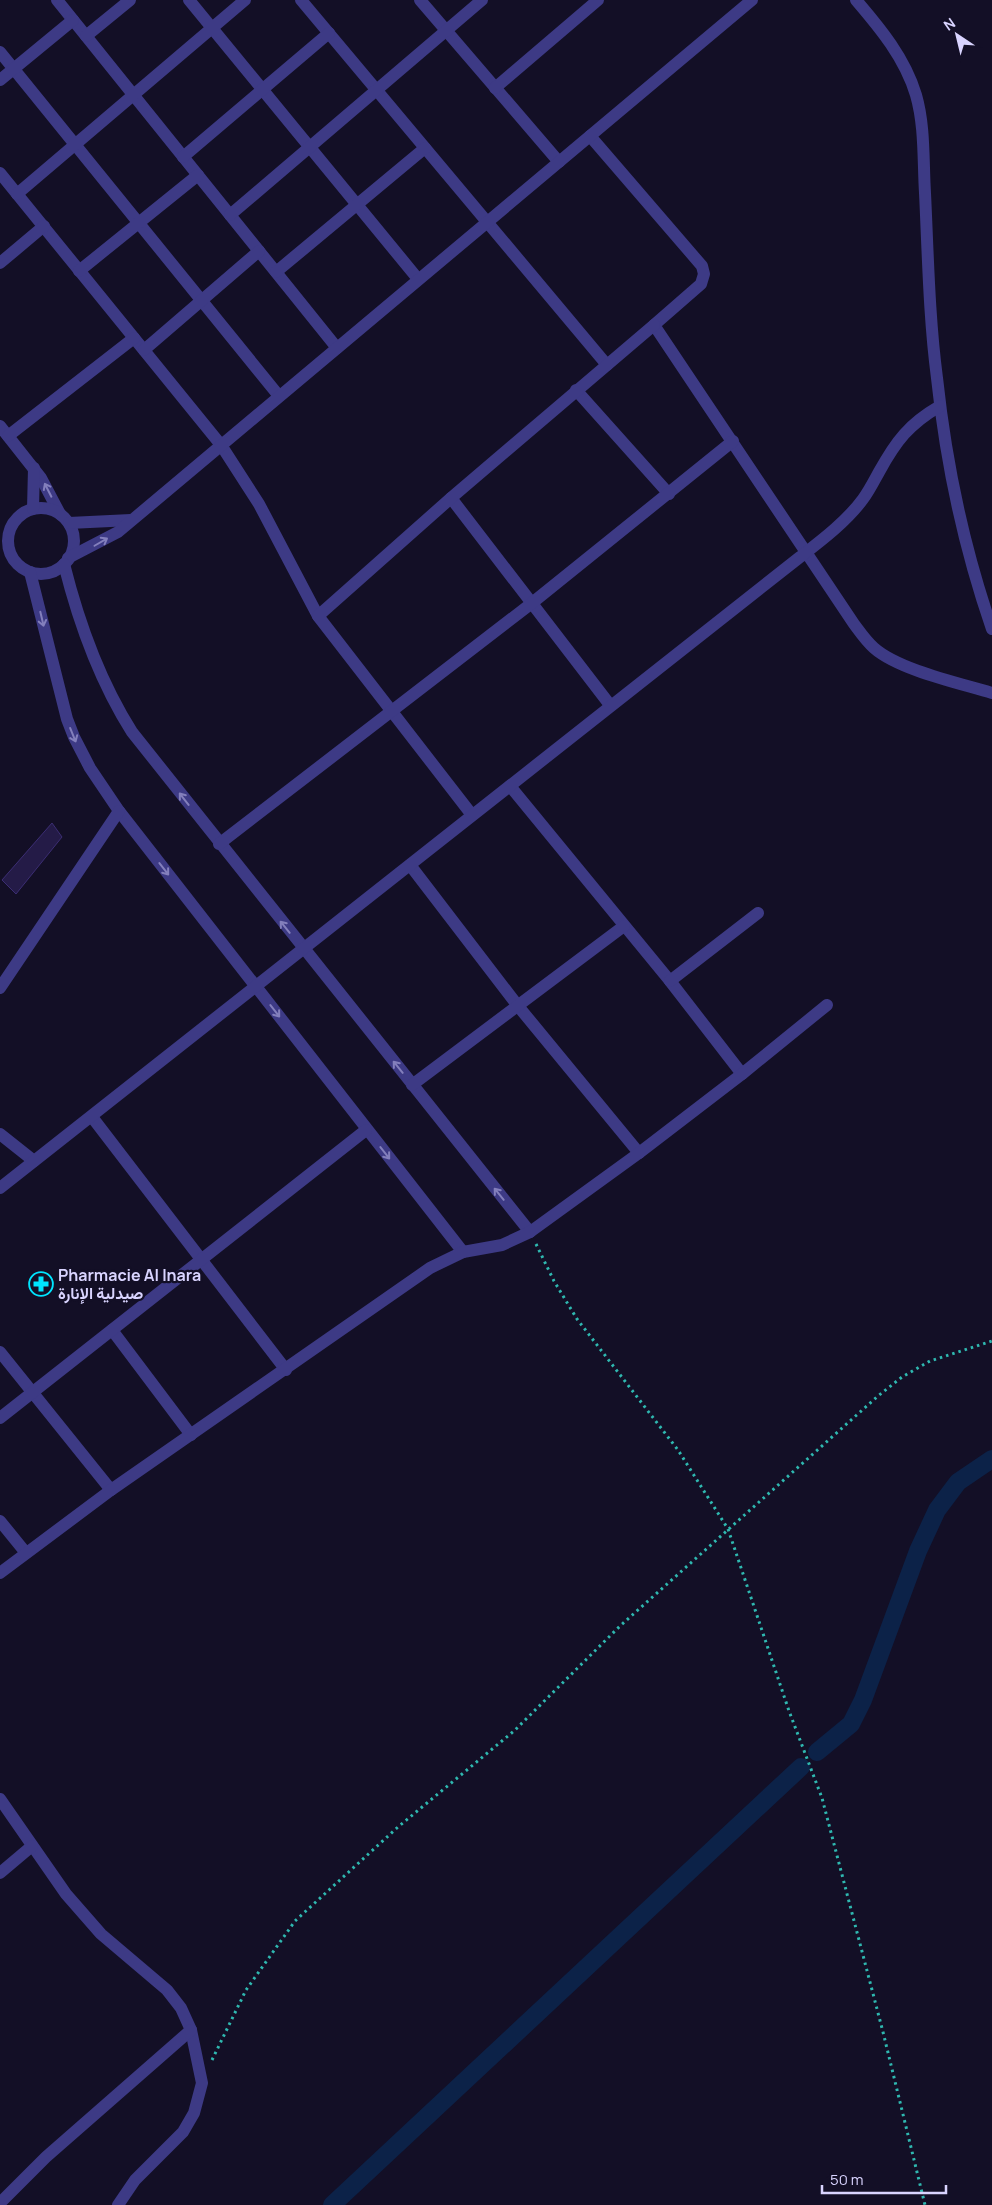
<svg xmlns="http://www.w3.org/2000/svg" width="992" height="2205" font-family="Manrope,Vazirmatn,sans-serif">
  <rect width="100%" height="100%" fill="#130f26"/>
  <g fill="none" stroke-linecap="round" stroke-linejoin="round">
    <g stroke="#0c2248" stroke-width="18">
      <polyline points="817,1752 851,1724 863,1700 918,1551 937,1510 958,1482 992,1459"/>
      <polyline points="332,2205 801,1767"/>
    </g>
  </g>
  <polygon fill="#241b47" stroke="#3b2d73" points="52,823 62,837 16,894 2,880"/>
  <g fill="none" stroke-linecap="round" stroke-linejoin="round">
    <g stroke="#2fb8b0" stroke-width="3" stroke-dasharray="2.5 4" stroke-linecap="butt">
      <polyline points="536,1244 554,1281 577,1319 678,1450 728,1529 789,1711 822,1798 883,2032 925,2205"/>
      <polyline points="212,2060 246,1990 295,1921 398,1827 514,1731 620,1626 878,1396 902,1377 930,1361 992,1341"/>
    </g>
    <g stroke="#3d3a85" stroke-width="12">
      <polyline points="57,0 337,348"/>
      <polyline points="189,0 418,279"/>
      <polyline points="301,0 607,365"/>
      <polyline points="420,0 559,162"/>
      <path d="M 856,0 C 880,28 905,58 916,95 C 925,126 923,161 925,193 C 928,255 929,317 937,378 C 946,463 964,548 992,629"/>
      <polyline points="86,36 130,0"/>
      <polyline points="0,52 279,396"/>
      <polyline points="0,80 73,20"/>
      <polyline points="495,88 598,0"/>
      <path d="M 590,136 L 702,266 L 704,274 L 701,284 L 654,325 L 854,624 C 860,632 866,641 874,648 C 899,670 959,683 992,693"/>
      <polyline points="183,157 329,33"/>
      <polyline points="0,173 221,445 259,504 318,616"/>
      <polyline points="17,194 245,0"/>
      <polyline points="230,215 482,0"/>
      <polyline points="0,263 44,226"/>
      <polyline points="79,271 198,175"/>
      <polyline points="276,272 425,148"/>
      <polyline points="144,350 259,251"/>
      <polyline points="576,390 669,494"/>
      <polyline points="0,426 41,478 60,514"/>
      <polyline points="8,436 134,338"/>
      <polyline points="451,498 610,705"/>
      <circle cx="41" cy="541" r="33"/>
      <polyline points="33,509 34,468"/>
      <polyline points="69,523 131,520"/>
      <polyline points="68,558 118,532 752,0"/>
      <path d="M 64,564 C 79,624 99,680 132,732 L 530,1232"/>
      <polyline points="30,572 67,719 74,737 90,768 119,811 463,1252"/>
      <polyline points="510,786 670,981 742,1074"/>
      <polyline points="472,815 318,616 451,498 654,325"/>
      <polyline points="219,844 532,603 733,441"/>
      <polyline points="410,865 518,1006 639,1153"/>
      <polyline points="670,981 758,913"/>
      <polyline points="0,988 119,811"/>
      <polyline points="412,1085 624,926"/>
      <polyline points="92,1117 286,1370"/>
      <polyline points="0,1134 34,1161"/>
      <path d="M 0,1188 C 268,979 532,766 800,557 C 822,540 847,521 863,499 C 869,491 874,481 879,472 C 896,441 909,424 940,406"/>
      <polyline points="112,1330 191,1435"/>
      <polyline points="0,1352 111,1490"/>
      <polyline points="0,1418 366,1130"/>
      <polyline points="0,1521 26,1553"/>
      <polyline points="0,1573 111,1490 430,1268 463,1252 502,1245 530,1232 639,1153 742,1074 827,1005"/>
      <polyline points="0,1799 66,1894 101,1934 167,1990 181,2008 191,2030 202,2083 194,2113 183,2132 135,2180 118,2205"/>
      <polyline points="0,1873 32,1846"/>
      <polyline points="0,2203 46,2157 191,2030"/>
    </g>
  </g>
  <defs><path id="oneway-shaft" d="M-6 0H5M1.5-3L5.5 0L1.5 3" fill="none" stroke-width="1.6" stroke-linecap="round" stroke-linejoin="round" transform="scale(1.25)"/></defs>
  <g stroke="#837fbc">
    <use href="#oneway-shaft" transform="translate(48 490) rotate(-117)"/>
    <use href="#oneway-shaft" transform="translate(101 542) rotate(-30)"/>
    <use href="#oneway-shaft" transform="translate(42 619) rotate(77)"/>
    <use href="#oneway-shaft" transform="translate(73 735) rotate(68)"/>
    <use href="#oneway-shaft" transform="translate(184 799) rotate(-128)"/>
    <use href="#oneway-shaft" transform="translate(164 869) rotate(52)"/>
    <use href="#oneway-shaft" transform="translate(285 927) rotate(-129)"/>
    <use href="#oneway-shaft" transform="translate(275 1011) rotate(52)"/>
    <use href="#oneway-shaft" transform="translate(398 1067) rotate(-129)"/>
    <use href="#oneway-shaft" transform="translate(385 1153) rotate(52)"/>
    <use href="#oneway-shaft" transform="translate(499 1194) rotate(-129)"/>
  </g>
  <defs>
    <g id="pharmacy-ring" transform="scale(1.25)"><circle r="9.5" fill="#130f26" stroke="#00e5ff" stroke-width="1.5"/><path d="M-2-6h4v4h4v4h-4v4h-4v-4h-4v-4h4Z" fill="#00e5ff"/></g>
  </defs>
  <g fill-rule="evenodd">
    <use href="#pharmacy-ring" x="41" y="1284"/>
  </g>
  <g text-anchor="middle" stroke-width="4.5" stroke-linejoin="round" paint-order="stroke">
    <g font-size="16" font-weight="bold" fill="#d9d4ff" stroke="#130f26" text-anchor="start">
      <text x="58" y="1281">Pharmacie Al Inara<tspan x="58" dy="18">صيدلية الإنارة</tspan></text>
    </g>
  </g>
  <g transform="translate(957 35) rotate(325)" stroke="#130f26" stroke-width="4" paint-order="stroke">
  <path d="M0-4L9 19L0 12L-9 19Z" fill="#d9d4ff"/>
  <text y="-8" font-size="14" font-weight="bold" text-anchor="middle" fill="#d9d4ff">N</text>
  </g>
  <path d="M822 2185v8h124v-8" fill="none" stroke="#d9d4ff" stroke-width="2.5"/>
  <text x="830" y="2185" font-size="15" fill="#d9d4ff" stroke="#130f26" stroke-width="4" paint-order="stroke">50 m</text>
</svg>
